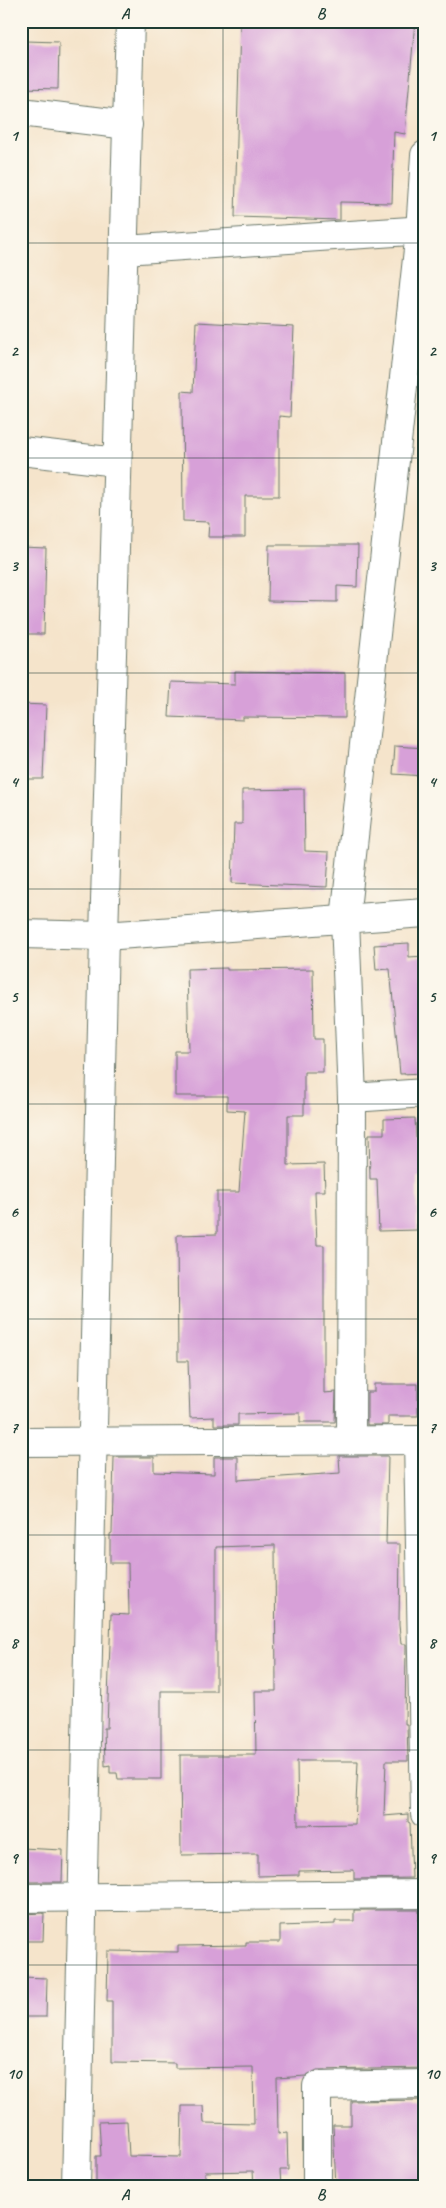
<svg xmlns="http://www.w3.org/2000/svg" width="446" height="2208" font-family="Caveat,sans-serif">
  <rect width="100%" height="100%" fill="#fbf7ec"/>
  <filter id="ink" filterUnits="userSpaceOnUse"><feTurbulence type="fractalNoise" baseFrequency=".02" numOctaves="2"/><feDisplacementMap in="SourceGraphic" scale="10" xChannelSelector="R" yChannelSelector="G"/><feConvolveMatrix kernelMatrix="1 2 1 2 8 2 1 2 1" color-interpolation-filters="sRGB"/></filter>
  <filter id="wash" filterUnits="userSpaceOnUse"><feTurbulence type="fractalNoise" baseFrequency=".0096" numOctaves="4" result="noise"/><feDisplacementMap in="SourceGraphic" scale="20" xChannelSelector="R" yChannelSelector="G"/><feGaussianBlur stdDeviation="1.12" result="paint"/><feColorMatrix in="noise" values="0 0 0 0 0 0 0 0 0 0 0 0 0 0 0 0 0 1.4 0 .05"/><feComposite in="paint" operator="in"/></filter>
  <g filter="url(#wash)">
    <rect width="100%" height="100%" fill="#f5e4cb"/>
    <g id="blocks">
      <g fill="#d7a0d8" fill-rule="evenodd">
        <polygon points="240,21 415,21 405,134 394,132 392,203 340,202 340,220 235,217"/>
        <polygon points="25,41 59,42 58,89 23,88"/>
        <polygon points="196,322 294,327 290,417 279,416 279,496 245,496 245,537 208,537 209,522 183,521 182,391 193,392"/>
        <polygon points="269,545 358,545 357,587 337,586 337,602 268,601"/>
        <polygon points="21,547 46,548 44,634 21,634"/>
        <polygon points="235,671 345,673 345,718 243,717 243,720 169,717 171,682 235,684"/>
        <polygon points="21,704 46,705 43,779 21,779"/>
        <polygon points="395,746 425,748 425,776 393,774"/>
        <polygon points="304,789 305,851 329,852 327,887 232,883 234,824 242,824 242,790"/>
        <polygon points="409,943 409,957 425,956 425,1073 400,1074 390,969 376,970 374,945"/>
        <polygon points="227,968 227,970 313,969 314,1039 323,1039 323,1072 304,1072 304,1115 288,1115 288,1165 324,1164 325,1191 315,1191 317,1245 324,1245 324,1393 336,1392 335,1422 300,1422 300,1413 238,1414 238,1425 214,1425 214,1417 190,1418 188,1361 178,1361 177,1235 217,1234 217,1192 239,1192 245,1111 227,1110 227,1096 175,1096 175,1051 189,1051 187,969"/>
        <polygon points="415,1118 416,1138 423,1138 425,1177 417,1177 417,1230 379,1231 377,1179 370,1179 369,1134 384,1134 384,1119"/>
        <polygon points="374,1384 418,1384 418,1416 388,1416 388,1425 367,1425 367,1392 374,1392"/>
        <path d="M 339,1456 L 388,1456 L 386,1544 L 400,1544 L 399,1625 L 401,1644 L 406,1644 L 405,1724 L 407,1724 L 408,1761 L 386,1761 L 384,1816 L 408,1814 L 408,1822 L 410,1823 L 412,1878 L 354,1879 L 354,1870 L 299,1871 L 299,1875 L 258,1876 L 258,1854 L 181,1855 L 180,1755 L 256,1755 L 255,1691 L 276,1691 L 275,1545 L 216,1547 L 216,1691 L 161,1691 L 161,1779 L 118,1779 L 117,1773 L 110,1773 L 110,1765 L 105,1766 L 104,1728 L 107,1728 L 111,1614 L 129,1615 L 128,1563 L 110,1563 L 110,1534 L 112,1533 L 114,1457 L 154,1457 L 154,1472 L 214,1474 L 214,1457 L 238,1457 L 238,1480 L 340,1473 ZM 297,1761 L 358,1761 L 355,1824 L 298,1825 Z"/>
        <polygon points="21,1848 63,1850 62,1882 21,1882"/>
        <polygon points="354,1910 419,1910 419,1949 425,1949 425,2068 317,2070 306,2076 277,2078 278,2134 287,2133 288,2170 280,2170 281,2187 254,2187 253,2171 205,2172 205,2187 96,2187 96,2156 101,2156 99,2122 127,2121 129,2156 181,2157 182,2106 203,2106 204,2123 254,2124 253,2067 175,2068 175,2063 112,2062 112,2001 107,2001 108,1951 178,1952 178,1946 246,1945 246,1942 280,1942 280,1926 335,1924 335,1921 354,1921"/>
        <polygon points="44,1913 43,1941 21,1941 21,1914"/>
        <polygon points="21,1977 47,1978 46,2017 21,2017"/>
        <polygon points="425,2100 425,2187 336,2187 333,2125 351,2125 351,2101"/>
      </g>
    </g>
  </g>
  <g filter="url(#ink)">
    <use href="#blocks" fill-opacity="0" stroke="#6a7769" stroke-width="1"/>
    <g fill="none" stroke-linecap="round" stroke-linejoin="round">
      <g stroke="#6a7769" stroke-width="30">
        <g id="minor">
          <polyline points="21,112 128,125"/>
          <polyline points="124,250 425,230"/>
          <polyline points="21,451 117,462"/>
          <polyline points="21,934 104,936"/>
          <polyline points="352,1098 425,1093"/>
          <polyline points="351,1440 352,1098 345,919 420,231 425,155"/>
          <polyline points="418,1440 425,1814"/>
          <polyline points="21,1442 425,1440"/>
          <polyline points="21,1898 425,1894"/>
          <polyline points="317,2187 317,2086 425,2084"/>
        </g>
      </g>
      <g stroke="#6a7769" stroke-width="30">
        <g id="tertiary">
          <polyline points="104,936 425,913"/>
          <polyline points="76,2187 104,936 130,21"/>
        </g>
      </g>
      <use href="#minor" stroke="#fff" stroke-width="28"/>
      <use href="#tertiary" stroke="#fff" stroke-width="28"/>
    </g>
  </g>
  <path fill="none" stroke="#1f3d34" stroke-width="1" stroke-opacity="0.55" d="M 223,21 L 223,2187M 21,243 L 425,243M 21,458 L 425,458M 21,673 L 425,673M 21,889 L 425,889M 21,1104 L 425,1104M 21,1319 L 425,1319M 21,1535 L 425,1535M 21,1750 L 425,1750M 21,1965 L 425,1965"/>
  <rect width="446" height="2208" fill="none" stroke="#fbf7ec" stroke-width="55"/>
  <rect x="28" y="28" width="390" height="2152" fill="none" stroke="#1f3d34" stroke-width="2"/>
  <g font-size="16" text-anchor="middle" font-weight="bold" fill="#1f3d34">
    <text x="125" y="19">A</text>
    <text x="321" y="19">B</text>
    <text x="14" y="141">1</text>
    <text x="432" y="141">1</text>
    <text x="14" y="356">2</text>
    <text x="432" y="356">2</text>
    <text x="14" y="571">3</text>
    <text x="432" y="571">3</text>
    <text x="14" y="787">4</text>
    <text x="432" y="787">4</text>
    <text x="14" y="1002">5</text>
    <text x="432" y="1002">5</text>
    <text x="14" y="1217">6</text>
    <text x="432" y="1217">6</text>
    <text x="14" y="1433">7</text>
    <text x="432" y="1433">7</text>
    <text x="14" y="1648">8</text>
    <text x="432" y="1648">8</text>
    <text x="14" y="1863">9</text>
    <text x="432" y="1863">9</text>
    <text x="14" y="2079">10</text>
    <text x="432" y="2079">10</text>
    <text x="125" y="2200">A</text>
    <text x="321" y="2200">B</text>
  </g>
</svg>
